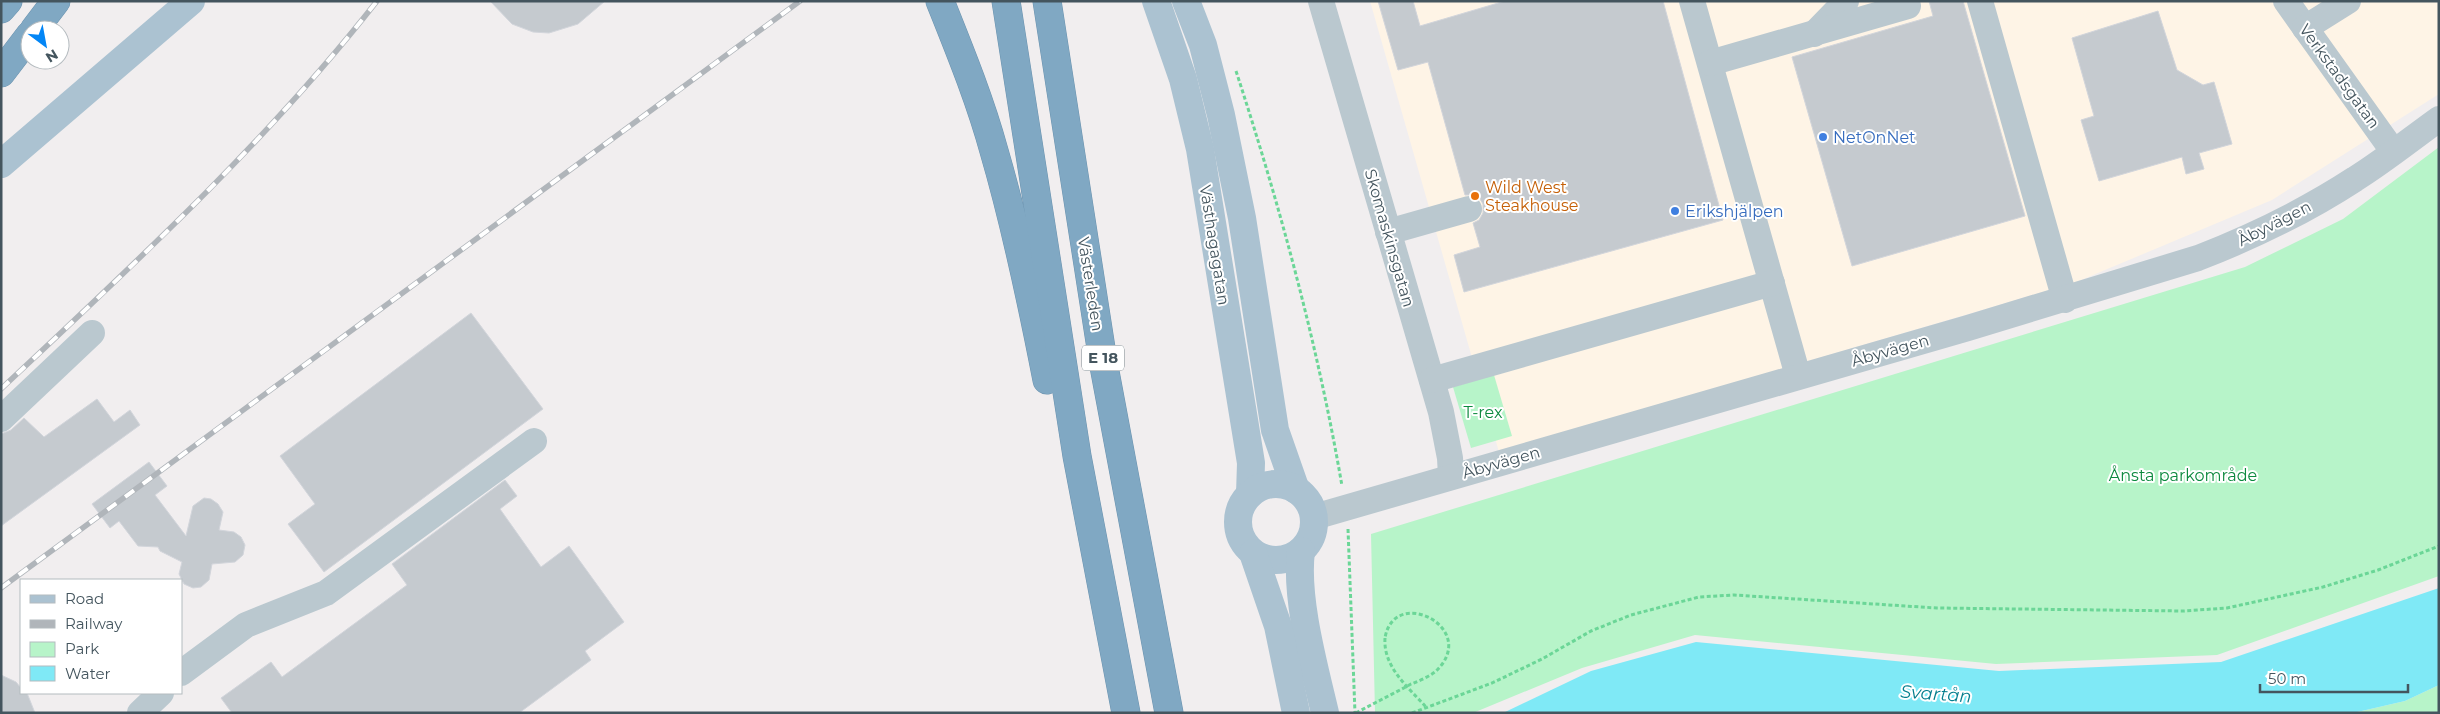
<svg xmlns="http://www.w3.org/2000/svg" width="2440" height="714" font-family="Montserrat,sans-serif">
  <rect width="100%" height="100%" fill="#f1eeef"/>
  <polygon fill="#fef4e6" points="1370,1 2439,1 2439,94 2272,200 2074,283 1499,452"/>
  <g fill="#b7f4c9">
    <polygon points="2439,147 2439,576 2217,655 1996,664 1695,635 1582,668 1473,713 1375,713 1371,534 2245,267 2343,219"/>
    <polygon points="1494,375 1512,436 1471,448 1453,387"/>
    <polygon points="2439,685 2439,713 2353,713 2405,701"/>
  </g>
  <polygon fill="#7fe9f6" points="2439,588 2439,685 2405,701 2353,713 1503,713 1591,671 1696,642 1999,671 2221,662"/>
  <g fill="#c5cacf" stroke="#d2d5db">
    <polygon points="490,1 605,1 578,24 549,33 533,32 512,24"/>
    <polygon points="1378,1 1413,1 1420,26 1505,1 1663,1 1723,220 1464,292 1454,255 1480,247 1473,223 1479,220 1483,213 1483,204 1480,199 1473,195 1465,195 1428,62 1398,70"/>
    <polygon points="1929,1 1963,1 2025,216 1852,266 1792,57 1933,16"/>
    <polygon points="2158,11 2177,70 2203,85 2214,82 2232,144 2199,153 2204,169 2186,174 2182,157 2099,181 2081,120 2094,116 2072,38"/>
    <polygon points="471,313 543,409 324,572 288,524 315,504 280,456"/>
    <polygon points="97,399 114,422 130,410 140,425 1,526 1,434 11,430 24,418 44,437"/>
    <polygon points="149,462 167,486 155,495 186,536 193,506 204,498 211,499 218,504 223,512 219,530 234,532 241,537 245,545 243,555 235,562 212,564 209,580 201,587 193,588 184,584 179,574 182,562 160,551 158,547 138,546 119,521 110,528 92,504"/>
    <polygon points="505,480 517,496 500,509 541,567 569,546 624,622 585,651 591,660 519,713 232,713 221,698 271,662 282,677 407,585 392,564"/>
    <polygon points="1,675 16,682 21,688 21,693 27,693 35,713 1,713"/>
  </g>
  <g fill="none" stroke-linecap="round" stroke-linejoin="round">
    <g stroke="#6b93af" stroke-width="29">
      <g id="highway">
        <path d="M 940,1 C 960,51 980,100 994,151 C 1016,226 1032,303 1047,380"/>
        <polyline points="1006,1 1077,456 1126,713"/>
        <polyline points="1047,1 1103,361 1169,713"/>
        <polyline points="1,9 8,1"/>
        <polyline points="34,30 56,1"/>
        <polyline points="1,73 30,35"/>
      </g>
    </g>
    <g stroke="#6bd697" stroke-width="3" stroke-dasharray="4 2.5" stroke-linecap="butt">
      <path d="M 1236,71 C 1280,206 1318,346 1342,486"/>
      <polyline points="1348,529 1355,713"/>
      <path d="M 1385,638 C 1383,667 1408,687 1426,707"/>
      <polyline points="1412,713 1492,683 1542,659 1591,631 1631,615 1699,597 1734,595 1937,608 2183,611 2227,608 2323,587 2378,570 2439,546"/>
    </g>
    <g stroke="#bac8cf" stroke-width="26">
      <polyline points="1321,1 1441,412 1450,458 1451,476"/>
      <polyline points="1692,1 1798,376"/>
      <polyline points="1980,1 2065,300"/>
      <polyline points="2286,1 2393,151"/>
      <polyline points="2305,28 2348,1"/>
      <polyline points="1814,34 1846,1"/>
      <polyline points="1710,63 1908,6"/>
      <polyline points="1388,232 1469,209"/>
      <polyline points="1432,380 1772,283"/>
      <polyline points="1,419 92,333"/>
      <path d="M 1314,517 L 1968,328 L 2198,258 C 2252,237 2306,211 2355,179 C 2384,161 2411,139 2439,119"/>
      <polyline points="181,673 246,625 326,593 534,441"/>
      <polyline points="140,713 161,693"/>
    </g>
    <g stroke="#abc2d1" stroke-width="28">
      <polyline points="1156,1 1183,79 1200,149 1251,463 1250,494"/>
      <polyline points="1186,1 1203,45 1221,115 1242,218 1275,430 1296,490"/>
      <polyline points="1,164 191,1"/>
      <circle cx="1276" cy="522" r="38"/>
      <path d="M 1301,551 C 1295,598 1314,666 1325,713"/>
      <polyline points="1253,553 1278,626 1296,713"/>
    </g>
    <use href="#highway" stroke="#80a8c3" stroke-width="28"/>
    <g stroke="#b0b5ba" stroke-width="5.5">
      <g id="rail">
        <path d="M 1,389 C 132,266 266,143 377,1"/>
        <polyline points="1,588 800,1"/>
      </g>
    </g>
    <use href="#rail" stroke="#fff" stroke-width="4" stroke-dasharray="11" stroke-linecap="butt"/>
    <path stroke="#6bd697" stroke-width="3" stroke-dasharray="4 2.5" stroke-linecap="butt" d="M 1356,713 C 1374,703 1393,694 1411,684 C 1419,681 1428,677 1435,672 C 1482,629 1394,584 1385,638"/>
  </g>
  <g fill="#3f7fe0" stroke="#fff" stroke-width="2">
    <circle cx="1823" cy="137" r="5"/>
    <circle cx="1675" cy="211" r="5"/>
  </g>
  <circle fill="#e8710a" stroke="#fff" stroke-width="2" cx="1475" cy="196" r="5"/>
  <g text-anchor="middle" stroke-width="4" stroke-linejoin="round" paint-order="stroke">
    <rect fill="#fff" stroke="#7c888e" stroke-width="1" x="1082" y="345.5" width="42" height="25" rx="4"/>
    <g font-size="15" font-weight="bold" fill="#44555e">
      <text x="1103" y="363">E 18</text>
    </g>
    <g font-size="16" fill="#44555e" stroke="#fff">
      <text transform="translate(2340 76) rotate(54)" y="6">Verkstadsgatan</text>
      <text transform="translate(2274 223) rotate(-27)" y="6">Åbyvägen</text>
      <text transform="translate(1390 238) rotate(74)" y="6">Skomaskinsgatan</text>
      <text transform="translate(1215 245) rotate(81)" y="6">Västhagagatan</text>
      <text transform="translate(1091 284) rotate(81)" y="6">Västerleden</text>
      <text transform="translate(1890 350) rotate(-16)" y="6">Åbyvägen</text>
      <text transform="translate(1501 462) rotate(-16)" y="6">Åbyvägen</text>
    </g>
    <g font-size="16" fill="#366cbe" stroke="#fff" text-anchor="start">
      <text x="1833" y="143">NetOnNet</text>
      <text x="1685" y="217">Erikshjälpen</text>
    </g>
    <g font-size="16" fill="#c56008" stroke="#fff" text-anchor="start">
      <text x="1485" y="193">Wild West<tspan x="1485" dy="18">Steakhouse</tspan></text>
    </g>
    <g font-size="16" fill="#0c893e" stroke="#fff">
      <text x="1483" y="418">T-rex</text>
      <text x="2183" y="481">Ånsta parkområde</text>
    </g>
    <g font-size="18" font-style="italic" fill="#047e8d" stroke="#fff">
      <text transform="translate(1936 694) rotate(4)" y="6">Svartån</text>
    </g>
  </g>
  <rect width="2440" height="714" fill="none" stroke="#44555e" stroke-width="5"/>
  <rect x="20" y="579" width="162" height="115" fill="#ffffff" stroke="#b4bbbf"/>
  <rect x="30" y="595" width="25" height="8" fill="#abc2d1" stroke="#b4bbbf"/>
  <text x="65" y="604" font-size="15" fill="#44555e">Road</text>
  <rect x="30" y="620" width="25" height="8" fill="#b0b5ba" stroke="#b4bbbf"/>
  <text x="65" y="629" font-size="15" fill="#44555e">Railway</text>
  <rect x="30" y="642" width="25" height="15" fill="#b7f4c9" stroke="#b4bbbf"/>
  <text x="65" y="654" font-size="15" fill="#44555e">Park</text>
  <rect x="30" y="666" width="25" height="15" fill="#7fe9f6" stroke="#b4bbbf"/>
  <text x="65" y="679" font-size="15" fill="#44555e">Water</text>
  <g transform="translate(45 45) rotate(148)"><circle r="24" fill="#ffffff" stroke="#b4bbbf"/>
  <path d="M0-4L9 19L0 12L-9 19Z" fill="#0386f6"/>
  <text y="-8" font-size="14" font-weight="bold" text-anchor="middle" fill="#44555e">N</text>
  </g>
  <path d="M2260 684v8h148v-8" fill="none" stroke="#44555e" stroke-width="2.5"/>
  <text x="2268" y="684" font-size="15" fill="#44555e" stroke="#ffffff" stroke-width="4" paint-order="stroke">50 m</text>
</svg>
